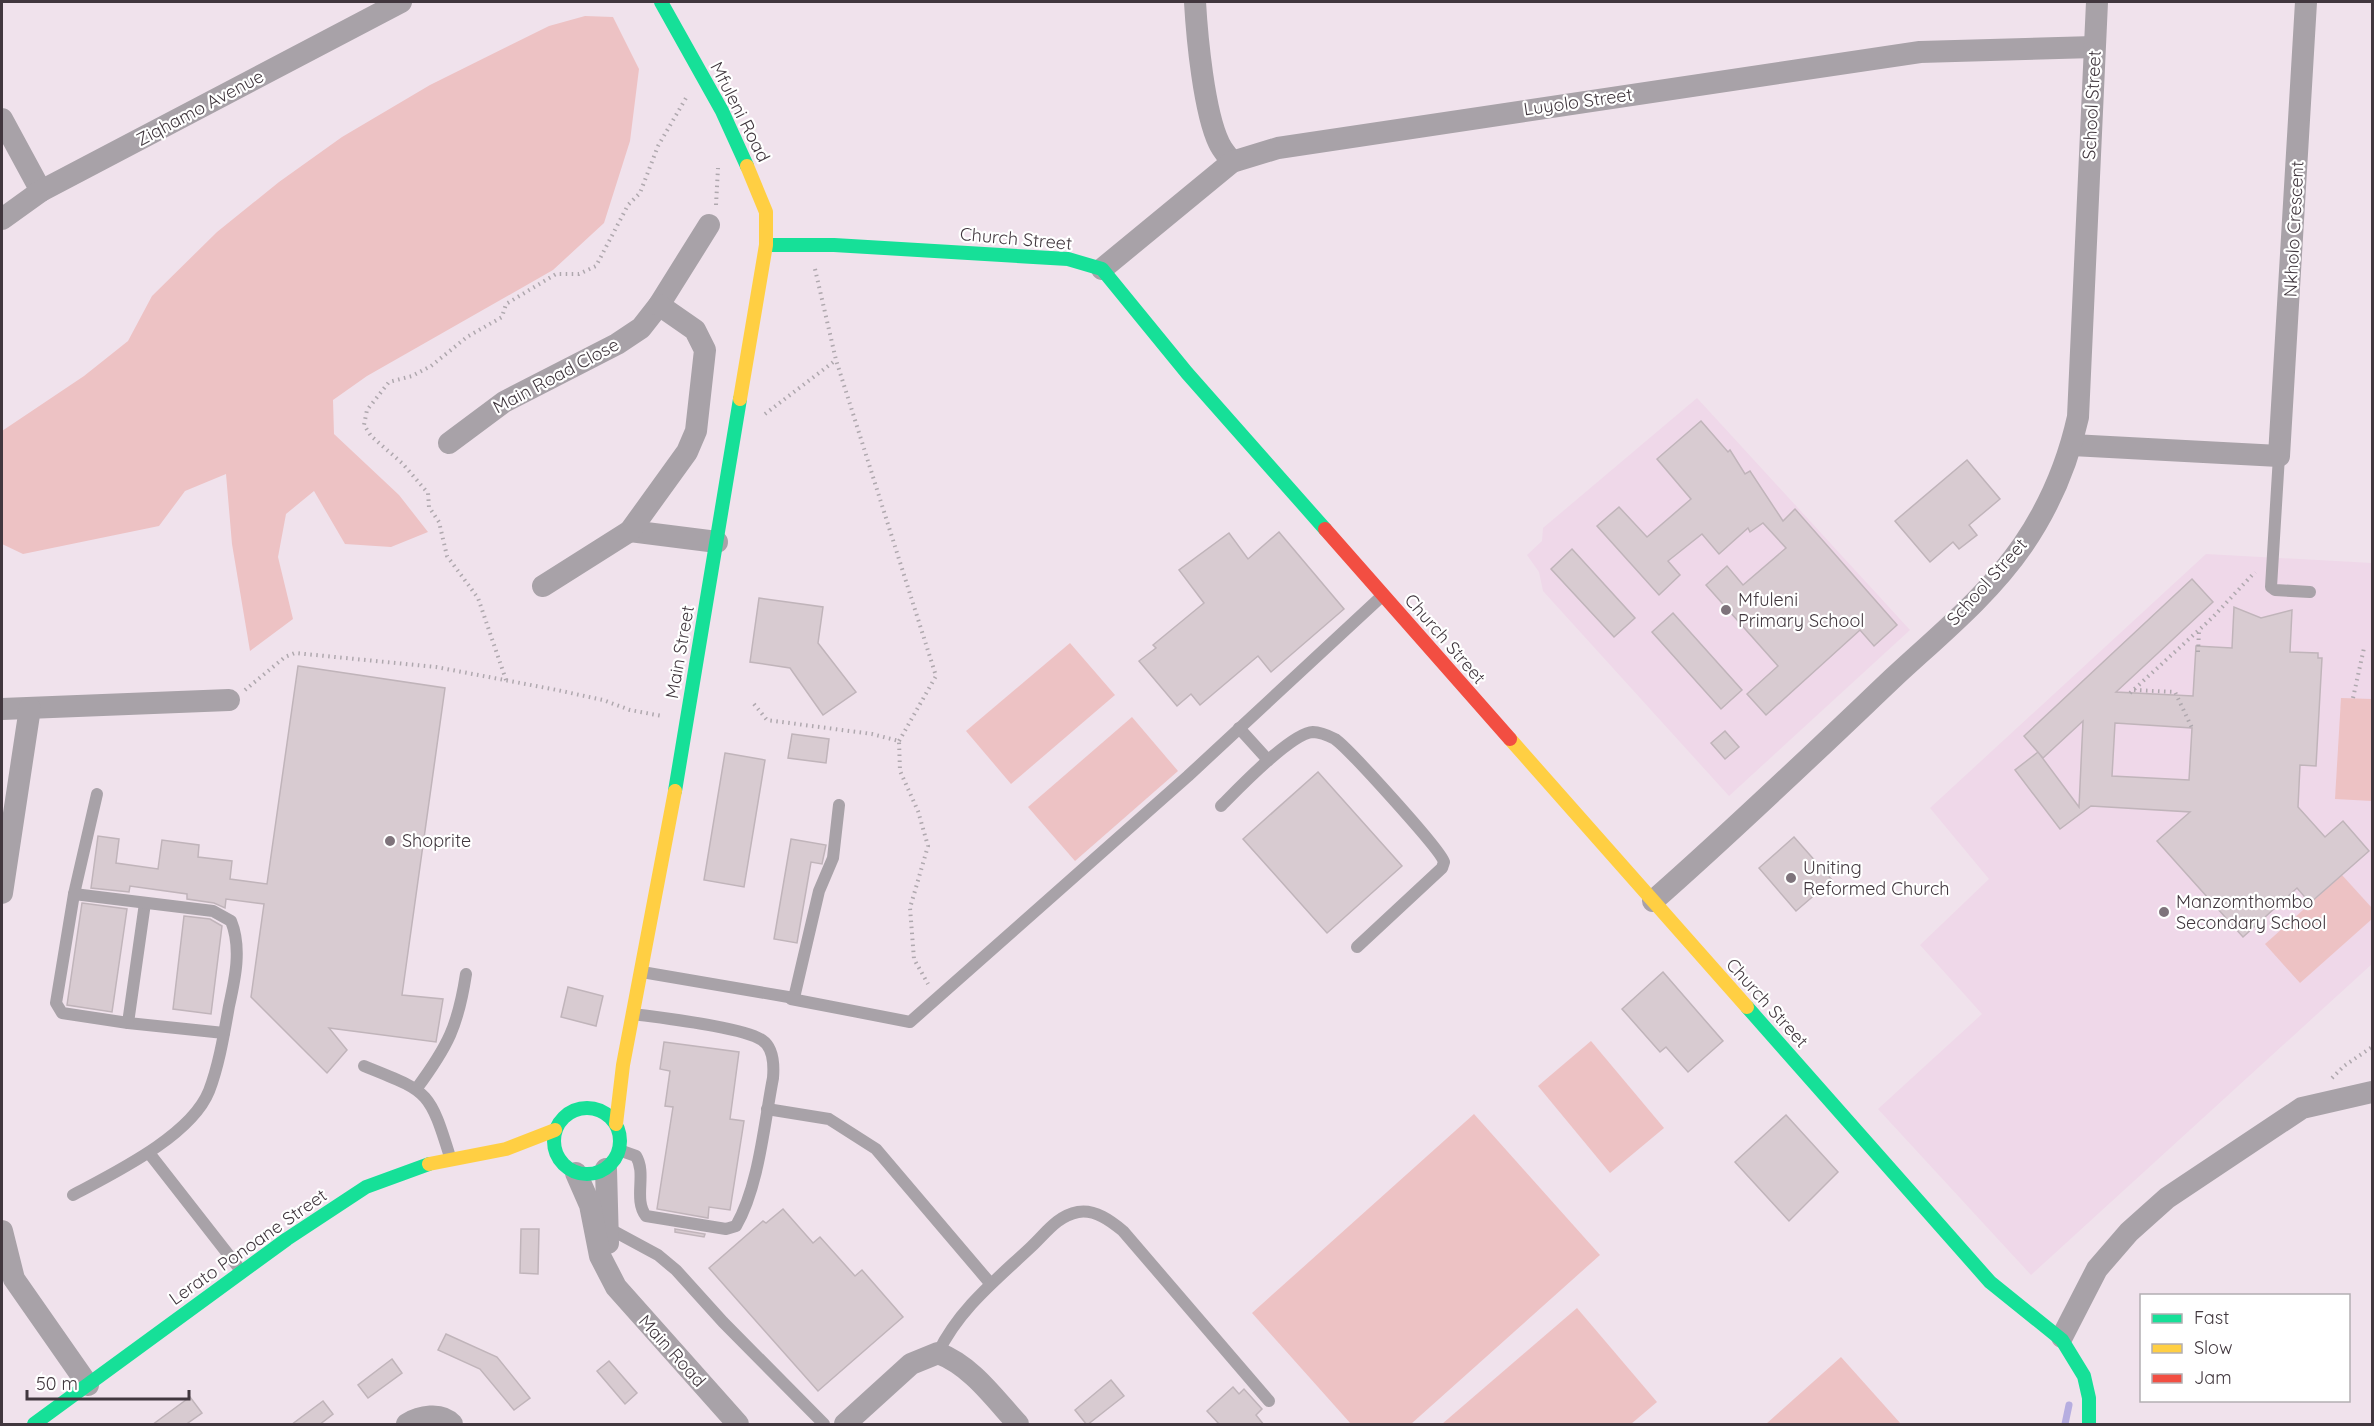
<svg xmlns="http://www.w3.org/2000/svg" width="2374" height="1426" font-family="Quicksand,sans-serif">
  <rect width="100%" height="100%" fill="#f0e2ec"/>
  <g fill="#efd8e9">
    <polygon points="1697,398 1910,630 1729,796 1543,591 1539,572 1527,555 1542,541 1543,528"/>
    <polygon points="2206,554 2372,563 2372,964 2031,1275 1878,1109 1982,1014 1920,945 1989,879 1930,808"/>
  </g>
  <g fill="#edc2c4">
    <polygon points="585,16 613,17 639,69 630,141 604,223 553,270 367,376 333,400 334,434 399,495 428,532 391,547 345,544 314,491 286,514 278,557 293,619 250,651 232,544 226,474 185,491 159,526 23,554 2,544 2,431 84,376 128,341 152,296 217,232 279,182 342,137 430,85 549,26"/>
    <polygon points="1070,643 1115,695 1011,784 966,731"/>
    <polygon points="2341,698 2372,699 2372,801 2335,799"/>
    <polygon points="1132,717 1178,771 1075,861 1028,807"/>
    <polygon points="2342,875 2372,908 2372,919 2300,983 2265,944"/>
    <polygon points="1591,1041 1664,1128 1610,1173 1538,1086"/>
    <polygon points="1474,1114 1600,1255 1411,1424 1351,1424 1252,1313"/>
    <polygon points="1577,1308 1657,1402 1631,1424 1442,1424"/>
    <polygon points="1841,1357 1901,1424 1766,1424"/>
  </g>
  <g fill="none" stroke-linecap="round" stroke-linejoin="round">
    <polyline stroke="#b6ade0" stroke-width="7" points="2065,1424 2069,1405"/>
  </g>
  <g fill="#d8cbd1" stroke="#c0b4ba" stroke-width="1.5" fill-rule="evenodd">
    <polygon points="1701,421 1728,452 1730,450 1745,474 1750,471 1783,521 1795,509 1897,625 1874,646 1860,630 1766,715 1747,694 1778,666 1706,585 1727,566 1743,585 1786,548 1763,523 1750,532 1748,528 1719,554 1702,534 1668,561 1680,575 1659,595 1597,526 1619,507 1647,537 1691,499 1657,459"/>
    <polygon points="1967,460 2000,499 1969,525 1977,535 1959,549 1953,542 1930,562 1895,521"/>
    <polygon points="1279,532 1344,609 1271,672 1258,656 1200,705 1191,694 1177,706 1139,661 1156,648 1153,645 1204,603 1179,570 1229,533 1248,559"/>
    <polygon points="1572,549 1635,618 1614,637 1551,569"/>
    <path d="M 2192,579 L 2213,602 L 2116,692 L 2193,696 L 2196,646 L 2232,648 L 2234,607 L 2261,618 L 2292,610 L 2290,652 L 2318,653 L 2318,658 L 2322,658 L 2316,766 L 2300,765 L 2298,807 L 2325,837 L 2343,821 L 2369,851 L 2310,903 L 2297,888 L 2243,937 L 2157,841 L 2190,812 L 2091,806 L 2060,829 L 2015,770 L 2038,752 L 2079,807 L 2083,721 L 2043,758 L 2024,736 ZM 2115,723 L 2192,728 L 2189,780 L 2112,776 Z"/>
    <polygon points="759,598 823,607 818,643 856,692 823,715 790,668 750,662"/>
    <polygon points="1673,613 1742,690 1721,709 1652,632"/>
    <polygon points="298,666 445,688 402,995 443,999 436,1042 329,1028 347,1050 327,1073 251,997 264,904 226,899 225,908 214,903 187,899 187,894 130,886 129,892 91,888 98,836 119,839 116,863 158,869 162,840 199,845 198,857 232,861 230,879 267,884"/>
    <polygon points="1725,731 1739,747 1725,759 1711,743"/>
    <polygon points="792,734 829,739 826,763 788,758"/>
    <polygon points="725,753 765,760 744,887 704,880"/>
    <polygon points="1318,772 1402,866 1327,933 1243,839"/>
    <polygon points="1794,837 1832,880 1796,911 1759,868"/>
    <polygon points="791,839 826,845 822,864 811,862 797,943 774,939"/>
    <polygon points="82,903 127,909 112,1012 67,1005"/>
    <polygon points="184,916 210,919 222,926 211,1014 173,1009"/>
    <polygon points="1663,972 1723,1041 1688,1072 1666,1047 1660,1052 1622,1009"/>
    <polygon points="568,987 603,996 596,1026 561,1017"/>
    <polygon points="664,1042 739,1052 730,1119 744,1121 730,1210 709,1207 708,1218 657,1209 673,1107 665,1106 670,1071 660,1069"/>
    <polygon points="1786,1115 1838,1172 1789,1221 1735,1162"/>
    <polygon points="783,1209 813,1243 820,1237 855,1276 862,1270 903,1317 818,1391 709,1268 763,1221 766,1223"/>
    <polygon points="521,1229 539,1229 538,1274 520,1273"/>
    <polygon points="675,1229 705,1234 704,1237 675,1232"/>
    <polygon points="446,1334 497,1357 530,1398 514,1410 480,1369 438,1350"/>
    <polygon points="392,1359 402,1373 368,1398 358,1385"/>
    <polygon points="609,1361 637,1393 625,1404 597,1371"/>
    <polygon points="1111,1380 1124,1396 1087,1425 1075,1410"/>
    <polygon points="1233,1387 1239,1394 1244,1389 1262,1409 1256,1415 1264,1425 1220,1425 1207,1411"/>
    <polygon points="190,1397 202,1413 185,1425 152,1425"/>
    <polygon points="323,1401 333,1414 319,1425 291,1425"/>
  </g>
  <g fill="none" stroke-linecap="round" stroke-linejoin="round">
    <g stroke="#afa8ae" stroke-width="4" stroke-dasharray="1.5 4.5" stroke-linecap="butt">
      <polyline points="716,205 718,168"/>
      <polyline points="815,269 836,360 936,676 899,741"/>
      <polyline points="765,414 836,360"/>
      <polyline points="2198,652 2199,631"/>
      <polyline points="506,680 478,598 447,556 439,522 429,507 428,493 402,463 371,436 364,425 367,410 389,382 412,376 431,366 467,337 502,317 506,304 556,274 579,274 596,266 628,205 640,193 658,146 686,98"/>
      <polyline points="245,690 285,657 295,653 436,667 557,690 603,700 630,710 662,716"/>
      <polyline points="2134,690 2175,692 2192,728"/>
      <polyline points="2130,693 2212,618 2255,572"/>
      <polyline points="2353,698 2364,648"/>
      <polyline points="754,704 767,720 872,734 899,741 900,771 918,811 928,846 910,908 914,959 928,984"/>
      <polyline points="2332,1078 2344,1066 2372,1047"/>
    </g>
    <g stroke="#a8a2a8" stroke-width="12">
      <polyline points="2279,456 2271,587 2275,590 2310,592"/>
      <polyline points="1239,728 1268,760"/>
      <path d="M 1221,806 C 1238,789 1291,733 1313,732 C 1320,732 1329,736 1335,739 C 1349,749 1441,850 1444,862 L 1442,868 L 1357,947"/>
      <polyline points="74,894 97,794"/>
      <polyline points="145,903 128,1023 224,1033"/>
      <polyline points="642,972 794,998 819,891 833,858 839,805"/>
      <polyline points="791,999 910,1022 1188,776 1382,596"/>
      <path d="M 364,1066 C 428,1092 429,1089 450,1157"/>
      <path d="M 417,1088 C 448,1046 458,1026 466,974"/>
      <polyline points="767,1109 829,1119 876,1149 990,1283"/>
      <path d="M 619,1150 L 636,1156 C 647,1174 633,1199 646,1216 L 726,1229 L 736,1226 C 759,1186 764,1124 773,1078 C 774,1066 774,1048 762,1040 C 743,1027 661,1018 634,1014"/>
      <polyline points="149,1153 242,1272"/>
      <path d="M 73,1195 C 114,1173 191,1136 209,1091 C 219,1065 224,1034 229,1006 C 235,979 242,948 231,921 L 213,911 L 74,894 L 56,1003 L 62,1013 L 128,1023"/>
      <polyline points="608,1228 658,1255 676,1270 723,1322 824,1424"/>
      <path d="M 938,1353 C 959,1309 996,1280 1031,1247 C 1046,1233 1057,1216 1078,1212 C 1095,1209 1111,1221 1123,1231 L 1269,1401"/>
    </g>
    <g stroke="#a8a2a8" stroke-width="22">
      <path d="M 1195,2 C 1197,37 1204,112 1219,143 C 1222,150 1228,156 1232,162"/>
      <polyline points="2,119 41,191"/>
      <polyline points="2,219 41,191 401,2"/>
      <polyline points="1102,269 1232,162 1278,148 1920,52 2094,47"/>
      <polyline points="449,443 504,402 617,344 641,328 659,305 709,225"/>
      <polyline points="2072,445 2279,456 2306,2"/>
      <polyline points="630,531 717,542"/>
      <polyline points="543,586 630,531 687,452 696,431 705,350 695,330 659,305"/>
      <polyline points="2,709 229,700"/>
      <polyline points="2,893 30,708"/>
      <path d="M 1653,901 C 1735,829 1813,754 1893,678 C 1937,637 1988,596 2023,545 C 2049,507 2068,462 2078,417 L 2097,2"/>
      <polyline points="606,1169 608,1243"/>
      <polyline points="576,1173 590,1205 600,1256 616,1287 738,1424"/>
      <polyline points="2,1231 14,1279 88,1385"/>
      <polyline points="2062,1337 2097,1269 2129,1232 2167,1198 2302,1108 2372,1092"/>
      <path d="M 407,1424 C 420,1416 441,1412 452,1424"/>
      <path d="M 845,1424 L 911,1364 L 938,1353 C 972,1366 994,1398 1018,1424"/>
    </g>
    <g stroke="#16e098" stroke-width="14">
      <polyline points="661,2 722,111 747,166"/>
      <polyline points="766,245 834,245 1068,259 1102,269 1187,373 1325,529"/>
      <polyline points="675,791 740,399"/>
      <polyline points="1747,1007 1990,1282 2062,1340 2084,1376 2089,1398 2089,1424"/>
      <circle cx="587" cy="1141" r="33"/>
      <polyline points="34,1424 287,1239 366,1187 429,1164"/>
    </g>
    <g stroke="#ffcf43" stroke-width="14">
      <polyline points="740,399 766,245 766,212 747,166"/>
      <polyline points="1510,739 1747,1007"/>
      <polyline points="616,1124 623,1065 675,791"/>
      <polyline points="429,1164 506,1149 555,1130"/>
    </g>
    <polyline stroke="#f24e42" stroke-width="14" points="1325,529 1510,739"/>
  </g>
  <g fill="#7e737b" stroke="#fff" stroke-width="2">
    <circle cx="1726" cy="610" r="6"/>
    <circle cx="390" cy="841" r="6"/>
    <circle cx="1791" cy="878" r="6"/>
    <circle cx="2164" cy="912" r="6"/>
  </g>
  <g text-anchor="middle" stroke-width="4.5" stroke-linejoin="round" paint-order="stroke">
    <g font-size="18" fill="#41373e" stroke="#fff">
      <text transform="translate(1578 102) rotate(-8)" y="6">Luyolo Street</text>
      <text transform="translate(2092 105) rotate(-87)" y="6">School Street</text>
      <text transform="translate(200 108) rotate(-28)" y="6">Ziqhamo Avenue</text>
      <text transform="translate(740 112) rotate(63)" y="6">Mfuleni Road</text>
      <text transform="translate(2294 229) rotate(-87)" y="6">Nkholo Crescent</text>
      <text transform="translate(1016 239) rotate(5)" y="6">Church Street</text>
      <text transform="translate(556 376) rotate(-28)" y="6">Main Road Close</text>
      <text transform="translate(1987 582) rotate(-48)" y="6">School Street</text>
      <text transform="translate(1445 639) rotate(49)" y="6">Church Street</text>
      <text transform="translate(680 652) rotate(-80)" y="6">Main Street</text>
      <text transform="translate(1767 1003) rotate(48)" y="6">Church Street</text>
      <text transform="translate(248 1247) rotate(-35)" y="6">Lerato Ponoane Street</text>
      <text transform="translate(672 1351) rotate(48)" y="6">Main Road</text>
    </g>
    <g font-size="18" fill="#41373e" stroke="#fff" text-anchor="start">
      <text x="1738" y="606">Mfuleni<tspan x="1738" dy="21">Primary School</tspan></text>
      <text x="402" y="847">Shoprite</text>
      <text x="1803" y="874">Uniting<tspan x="1803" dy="21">Reformed Church</tspan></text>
      <text x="2176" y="908">Manzomthombo<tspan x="2176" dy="21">Secondary School</tspan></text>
    </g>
  </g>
  <rect width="2374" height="1426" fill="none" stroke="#41373e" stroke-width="6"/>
  <rect x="2140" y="1294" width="210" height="108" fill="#ffffff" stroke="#b3afb2" stroke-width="1.5"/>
  <rect x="2152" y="1314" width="30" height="9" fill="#16e098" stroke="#b3afb2" stroke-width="1.5"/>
  <text x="2194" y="1324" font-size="18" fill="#41373e">Fast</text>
  <rect x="2152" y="1344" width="30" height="9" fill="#ffcf43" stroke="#b3afb2" stroke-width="1.5"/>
  <text x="2194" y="1354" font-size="18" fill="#41373e">Slow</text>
  <rect x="2152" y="1374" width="30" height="9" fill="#f24e42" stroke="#b3afb2" stroke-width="1.5"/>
  <text x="2194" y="1384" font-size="18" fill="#41373e">Jam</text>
  <path d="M27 1390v9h162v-9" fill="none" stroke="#41373e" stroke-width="3"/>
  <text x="36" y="1390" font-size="18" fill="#41373e" stroke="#ffffff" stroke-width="4.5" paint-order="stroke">50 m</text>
</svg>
